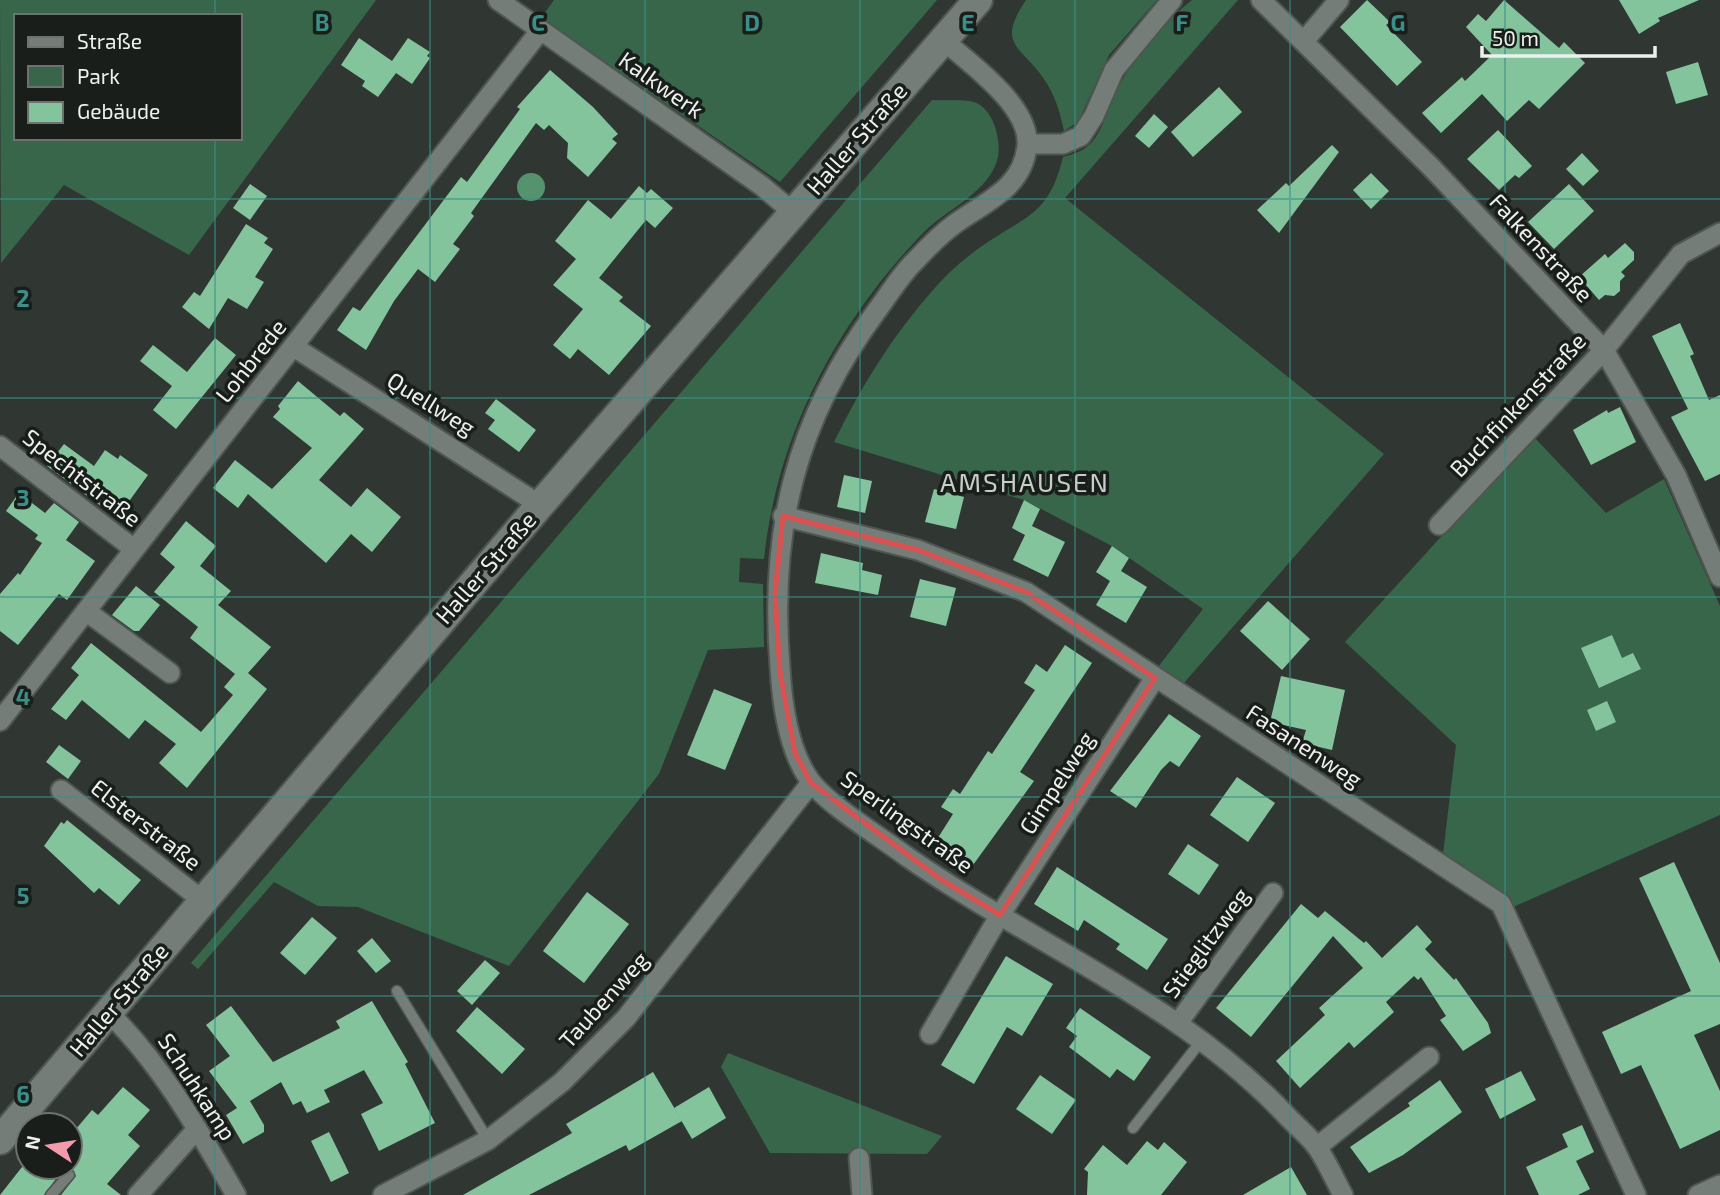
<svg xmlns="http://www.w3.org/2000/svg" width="1720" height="1195" font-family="'Exo 2',sans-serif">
  <rect width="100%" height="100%" fill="#303732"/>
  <g fill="#37664a" fill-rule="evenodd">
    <path d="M 0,0 L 376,0 L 189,255 L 64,185 L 1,263 ZM 16,16 L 240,16 L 240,138 L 16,138 Z"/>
    <polygon points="554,0 937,0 780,182 541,18"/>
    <path d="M 1026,0 L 1157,0 L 1109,55 L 1078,122 L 1064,131 C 1060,112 1055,95 1044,79 C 1022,46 995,46 1026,0 Z"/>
    <path d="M 1192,0 L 1238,0 L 1065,198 L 1384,454 L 1183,684 L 1158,667 L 1203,609 L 1112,546 L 1024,500 L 834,442 C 861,387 892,336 933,290 C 948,272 966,257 985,244 C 1028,215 1049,214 1063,157 C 1074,154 1084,151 1092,142 C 1104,128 1107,110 1115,93 C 1133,58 1162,24 1192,0 Z"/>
    <path d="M 932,100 C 944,101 962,99 974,102 C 994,109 1001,140 998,157 C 989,194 945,209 921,235 C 836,324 777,435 764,559 L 740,558 L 739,582 L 763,584 L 764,647 L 708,650 L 659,774 L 509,966 L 358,907 L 318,906 L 274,882 L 198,969 L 191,963 Z"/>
    <polygon points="1533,436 1606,513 1664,479 1720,606 1720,815 1511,908 1506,895 1443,854 1456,745 1345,642"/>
    <polygon points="728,1053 942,1136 927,1154 770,1153 721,1067"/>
  </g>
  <circle fill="#55936f" cx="531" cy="187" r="14"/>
  <g fill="#84c49d">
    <polygon points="1367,0 1390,22 1386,25 1422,62 1397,86 1340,27"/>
    <polygon points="1504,0 1559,48 1564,42 1585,63 1539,109 1529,100 1507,121 1482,94 1441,133 1422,113 1462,77 1465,81 1492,55 1466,27 1478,14 1486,21"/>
    <polygon points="1619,0 1699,0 1658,18 1660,21 1639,34"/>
    <polygon points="359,38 392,61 408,38 430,52 427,56 430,58 412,84 396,73 378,97 362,86 365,81 341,65"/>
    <polygon points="1698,62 1708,95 1676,104 1666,72"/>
    <polygon points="550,70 593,107 618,134 612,139 617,143 588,177 567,158 568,143 549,125 544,130 536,123 471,213 474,216 453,244 460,249 435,282 418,269 394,301 366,350 337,330 353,307 360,311 461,177 467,182 520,109 517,107"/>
    <polygon points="1219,87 1242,112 1193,157 1171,132"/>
    <polygon points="1154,114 1168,127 1149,148 1135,136"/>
    <polygon points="1498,130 1532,166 1519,178 1515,175 1499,190 1467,159"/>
    <polygon points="1332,145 1339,152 1279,233 1257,210 1286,183 1289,186"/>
    <polygon points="1582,153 1599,171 1583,186 1566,169"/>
    <polygon points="1371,173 1389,191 1371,209 1353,190"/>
    <polygon points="250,184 267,196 250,220 233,208"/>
    <polygon points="1569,184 1594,211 1554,249 1528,222"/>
    <polygon points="639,186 647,193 651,189 673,208 655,228 646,220 599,278 623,297 619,301 651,326 609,375 578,349 570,359 553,345 583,309 553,285 576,259 555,241 588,200 611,219"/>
    <polygon points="246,224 268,238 264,243 273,249 255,277 264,282 247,309 228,298 209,329 182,307 194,292 200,296"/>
    <polygon points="1625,243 1634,252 1634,260 1621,272 1625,276 1620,281 1620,291 1614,296 1605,295 1599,300 1579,277 1605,254 1608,258"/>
    <polygon points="1680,323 1694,354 1690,356 1709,400 1720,395 1720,474 1705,481 1671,417 1688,409 1652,336"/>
    <polygon points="215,338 236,355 176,429 153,410 172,386 140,361 153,345 187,372"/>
    <polygon points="298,381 340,416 344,412 364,429 319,480 351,507 367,488 401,517 372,552 351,534 326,563 248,494 238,508 213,488 235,460 272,489 312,448 273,417 280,409 278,406"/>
    <polygon points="496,399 536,430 519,452 488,429 495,420 485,413"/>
    <polygon points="1620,407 1636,442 1591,465 1573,430 1607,410 1608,413"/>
    <polygon points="64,444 94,466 105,450 118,459 120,455 148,475 117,518 47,466"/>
    <polygon points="844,475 872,481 865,513 837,507"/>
    <polygon points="934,489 964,497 956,529 925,522"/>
    <polygon points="19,493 45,513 54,503 79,522 66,540 95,561 67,600 59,594 18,645 0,631 0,594 18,573 20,575 42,543 35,539 38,535 6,511"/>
    <polygon points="1024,500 1040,509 1032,526 1065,542 1048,577 1013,560 1025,535 1012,528"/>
    <polygon points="186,521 216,546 200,566 231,591 218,605 271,647 248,673 267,689 187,788 159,763 176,744 145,720 129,739 82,700 66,720 51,709 79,675 71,668 91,643 201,732 233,695 224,687 235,674 190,638 198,627 154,592 175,567 160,554"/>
    <polygon points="1112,546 1129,558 1121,571 1147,587 1126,623 1096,605 1110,581 1096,572"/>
    <polygon points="821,553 863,563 862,570 882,575 878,595 815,583"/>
    <polygon points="920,579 956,588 946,626 910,617"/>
    <polygon points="136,586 160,605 139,631 134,631 112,615"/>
    <polygon points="1268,601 1310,639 1282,670 1240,631"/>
    <polygon points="1612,635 1622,658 1633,653 1641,669 1599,688 1581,648"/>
    <polygon points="1065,645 1092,663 1020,772 1034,781 973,865 936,841 953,814 941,807 953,789 960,794 988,751 992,754 1035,690 1024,683 1036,664 1047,672"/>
    <polygon points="1281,676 1345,690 1332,750 1302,743 1306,730 1270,722"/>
    <polygon points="714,689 752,704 725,770 687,755"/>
    <polygon points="1607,701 1616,722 1596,731 1587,710"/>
    <polygon points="1169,714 1201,736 1179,767 1170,761 1161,770 1136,808 1110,791"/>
    <polygon points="59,745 81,761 68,779 46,762"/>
    <polygon points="1237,777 1275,803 1248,842 1210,815"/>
    <polygon points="67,820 141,880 119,905 99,888 94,893 44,846 61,822 64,824"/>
    <polygon points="1188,844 1219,865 1199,895 1168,874"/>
    <polygon points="1674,862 1720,963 1720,1024 1694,1035 1720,1091 1720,1130 1680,1149 1641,1065 1621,1074 1602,1032 1691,991 1639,878"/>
    <polygon points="1057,867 1168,939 1147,970 1116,949 1120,944 1084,920 1078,931 1034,904"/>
    <polygon points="587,892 629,924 584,983 543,951"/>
    <polygon points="1301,904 1318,918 1325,911 1364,943 1366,941 1382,958 1417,925 1432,942 1425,949 1454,980 1456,978 1488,1023 1491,1033 1463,1051 1440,1020 1446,1016 1421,977 1418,980 1414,976 1386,1002 1394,1012 1354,1048 1349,1042 1300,1088 1276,1061 1325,1015 1319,1008 1363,968 1333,936 1251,1037 1216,1008"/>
    <polygon points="312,917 337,938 305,975 280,953"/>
    <polygon points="372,938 391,961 376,973 357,951"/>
    <polygon points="1006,956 1053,984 1022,1036 1007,1027 974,1084 941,1065"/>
    <polygon points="485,960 500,973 472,1005 457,991"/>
    <polygon points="372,1001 408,1062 405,1064 435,1123 379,1151 361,1114 383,1103 364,1070 324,1090 330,1102 307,1113 301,1101 293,1105 281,1082 250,1101 264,1125 264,1132 243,1144 226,1115 237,1108 209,1071 230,1056 206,1025 231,1006 273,1062 340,1028 336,1021"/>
    <polygon points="477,1007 525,1049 502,1074 456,1031"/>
    <polygon points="1080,1008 1151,1057 1134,1081 1117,1069 1110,1078 1069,1047 1077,1036 1066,1028"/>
    <polygon points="1521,1071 1536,1100 1500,1119 1485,1089"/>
    <polygon points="653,1072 682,1121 629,1151 626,1145 529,1195 463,1195 572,1133 566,1124"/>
    <polygon points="1040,1075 1076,1100 1052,1134 1016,1109"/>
    <polygon points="1440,1080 1462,1112 1403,1155 1369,1173 1350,1147 1410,1106 1408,1103"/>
    <polygon points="123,1087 150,1110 128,1135 140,1146 107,1184 121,1195 61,1195 76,1176 70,1166 70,1136 92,1110 98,1115"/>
    <polygon points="709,1087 726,1118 692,1139 674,1108"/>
    <polygon points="1582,1125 1594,1152 1576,1161 1590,1189 1578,1195 1539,1195 1526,1167 1568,1147 1562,1134"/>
    <polygon points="329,1132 349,1173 331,1182 311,1141"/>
    <polygon points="1147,1141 1158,1150 1164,1142 1187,1162 1161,1195 1087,1195 1088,1172 1084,1169 1103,1145 1127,1165"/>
    <polygon points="22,1167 53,1167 58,1176 44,1195 0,1195"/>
    <polygon points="1291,1167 1307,1195 1243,1195"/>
  </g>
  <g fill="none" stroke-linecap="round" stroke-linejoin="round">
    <g stroke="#4f5651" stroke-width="13">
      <g id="lane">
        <polyline points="397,991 488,1140"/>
        <polyline points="13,1126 28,1140"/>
        <polyline points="1133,1128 1202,1040"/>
        <polyline points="51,1195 69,1175 60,1167"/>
      </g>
    </g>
    <g stroke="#4f5651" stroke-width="23">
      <g id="street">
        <polyline points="498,0 762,186 794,213"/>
        <polyline points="1261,0 1431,167 1604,350 1676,475 1720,577"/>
        <path d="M 943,40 C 971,64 1031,107 1027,146 C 1023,188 985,202 956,223 C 942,233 928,247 916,260 C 901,274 890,293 878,309 C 795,420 769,530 780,667 C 782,703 788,749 809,779 C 826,804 881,837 906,856 C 1031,943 1179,1002 1285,1114 C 1295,1125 1308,1135 1317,1147 C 1327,1162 1335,1180 1343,1195"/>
        <polyline points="1304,41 1339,0"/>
        <polyline points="1028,144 1063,144 1081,136 1094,116 1114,70 1172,0"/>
        <polyline points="294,347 540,505"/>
        <polyline points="0,446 134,549"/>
        <polyline points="783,516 918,550 1026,592 1501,904 1636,1195"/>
        <polyline points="1439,525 1604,350 1681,254 1720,233"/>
        <polyline points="86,611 170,673"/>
        <polyline points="0,721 540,31"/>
        <polyline points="61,790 202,900"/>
        <path d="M 109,1013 C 162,1065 199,1131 236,1195"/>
        <polyline points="1178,1023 1273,893"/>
        <polyline points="930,1034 1000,915 1155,678"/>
        <polyline points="1317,1147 1429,1057"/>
        <polyline points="859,1158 862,1195"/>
        <polyline points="138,1195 197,1129"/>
        <polyline points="383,1195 488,1140 562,1082 626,1018 811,783"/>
        <polyline points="1698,1195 1720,1185"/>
      </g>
    </g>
    <g stroke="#4f5651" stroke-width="32">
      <polyline id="secondary" points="0,1140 540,505 978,0"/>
    </g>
    <use href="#lane" stroke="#747d77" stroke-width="10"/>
    <use href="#street" stroke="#747d77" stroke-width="19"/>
    <use href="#secondary" stroke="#747d77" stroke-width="28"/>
  </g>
  <path fill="none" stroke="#db5050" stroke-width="5" stroke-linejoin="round" d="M 783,516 L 918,550 L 1026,592 L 1155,678 L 1000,915 L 939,878 L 811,783 L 795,753 L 780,672 L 775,594 Z"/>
  <path fill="none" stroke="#3b8f88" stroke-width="2" stroke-opacity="0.55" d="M 215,0 L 215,16M 430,0 L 430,1195M 645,0 L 645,1195M 860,0 L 860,1195M 1075,0 L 1075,1195M 1290,0 L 1290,1195M 1505,0 L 1505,1195M 215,138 L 215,1195M 0,199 L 1720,199M 0,398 L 1720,398M 0,597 L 1720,597M 0,797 L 1720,797M 0,996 L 1720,996"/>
  <g text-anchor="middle" stroke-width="7" stroke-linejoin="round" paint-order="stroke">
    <g font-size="23" fill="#edf1ee" stroke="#1a1e1b">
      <text transform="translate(661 85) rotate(35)" y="8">Kalkwerk</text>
      <text transform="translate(857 139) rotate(-49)" y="8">Haller Straße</text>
      <text transform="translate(1541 248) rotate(47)" y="8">Falkenstraße</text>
      <text transform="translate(251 361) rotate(-52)" y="8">Lohbrede</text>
      <text transform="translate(431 404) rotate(32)" y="8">Quellweg</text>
      <text transform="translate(1518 405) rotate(-47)" y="8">Buchfinkenstraße</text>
      <text transform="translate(82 478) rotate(38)" y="8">Spechtstraße</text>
      <text transform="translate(486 568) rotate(-49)" y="8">Haller Straße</text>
      <text transform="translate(1304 746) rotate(33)" y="8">Fasanenweg</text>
      <text transform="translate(1057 783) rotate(-57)" y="8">Gimpelweg</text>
      <text transform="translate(907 822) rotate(36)" y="8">Sperlingstraße</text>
      <text transform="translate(146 825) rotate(38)" y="8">Elsterstraße</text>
      <text transform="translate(1206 943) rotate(-54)" y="8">Stieglitzweg</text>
      <text transform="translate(119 1000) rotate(-50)" y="8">Haller Straße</text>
      <text transform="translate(604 1000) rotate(-48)" y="8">Taubenweg</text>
      <text transform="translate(197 1087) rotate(57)" y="8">Schuhkamp</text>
    </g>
    <g font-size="26" letter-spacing="2" fill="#c5cfc8" stroke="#1a1e1b">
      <text x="1025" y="492">AMSHAUSEN</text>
    </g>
  </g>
  <g font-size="23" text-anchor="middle" font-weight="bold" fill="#3b8f88" stroke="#1a1e1b" stroke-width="7" stroke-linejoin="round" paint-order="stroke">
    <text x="322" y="31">B</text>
    <text x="538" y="31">C</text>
    <text x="752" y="31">D</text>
    <text x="968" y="31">E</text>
    <text x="1182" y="31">F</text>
    <text x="1398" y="31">G</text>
    <text x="23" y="307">2</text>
    <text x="23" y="506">3</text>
    <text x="23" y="705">4</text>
    <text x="23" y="904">5</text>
    <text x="23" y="1103">6</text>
  </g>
  <rect x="14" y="14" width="228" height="126" fill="#1a1e1b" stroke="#6e726f" stroke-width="2"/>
  <rect x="28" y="37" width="35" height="10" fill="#747d77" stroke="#6e726f" stroke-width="2"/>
  <text x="77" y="49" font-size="21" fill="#edf1ee">Straße</text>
  <rect x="28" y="66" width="35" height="21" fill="#37664a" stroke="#6e726f" stroke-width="2"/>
  <text x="77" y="84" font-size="21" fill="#edf1ee">Park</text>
  <rect x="28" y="102" width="35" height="21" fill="#84c49d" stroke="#6e726f" stroke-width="2"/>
  <text x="77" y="119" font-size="21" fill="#edf1ee">Gebäude</text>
  <g transform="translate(49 1146) rotate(282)"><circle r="33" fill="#1a1e1b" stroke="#6e726f" stroke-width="2"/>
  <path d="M0-5L12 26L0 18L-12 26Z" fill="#f39aac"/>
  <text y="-10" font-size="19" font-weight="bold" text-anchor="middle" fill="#edf1ee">N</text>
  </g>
  <path d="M1482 46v10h173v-10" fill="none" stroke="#edf1ee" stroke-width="3.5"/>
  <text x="1492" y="46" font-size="21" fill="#edf1ee" stroke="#1a1e1b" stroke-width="5" paint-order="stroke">50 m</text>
</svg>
